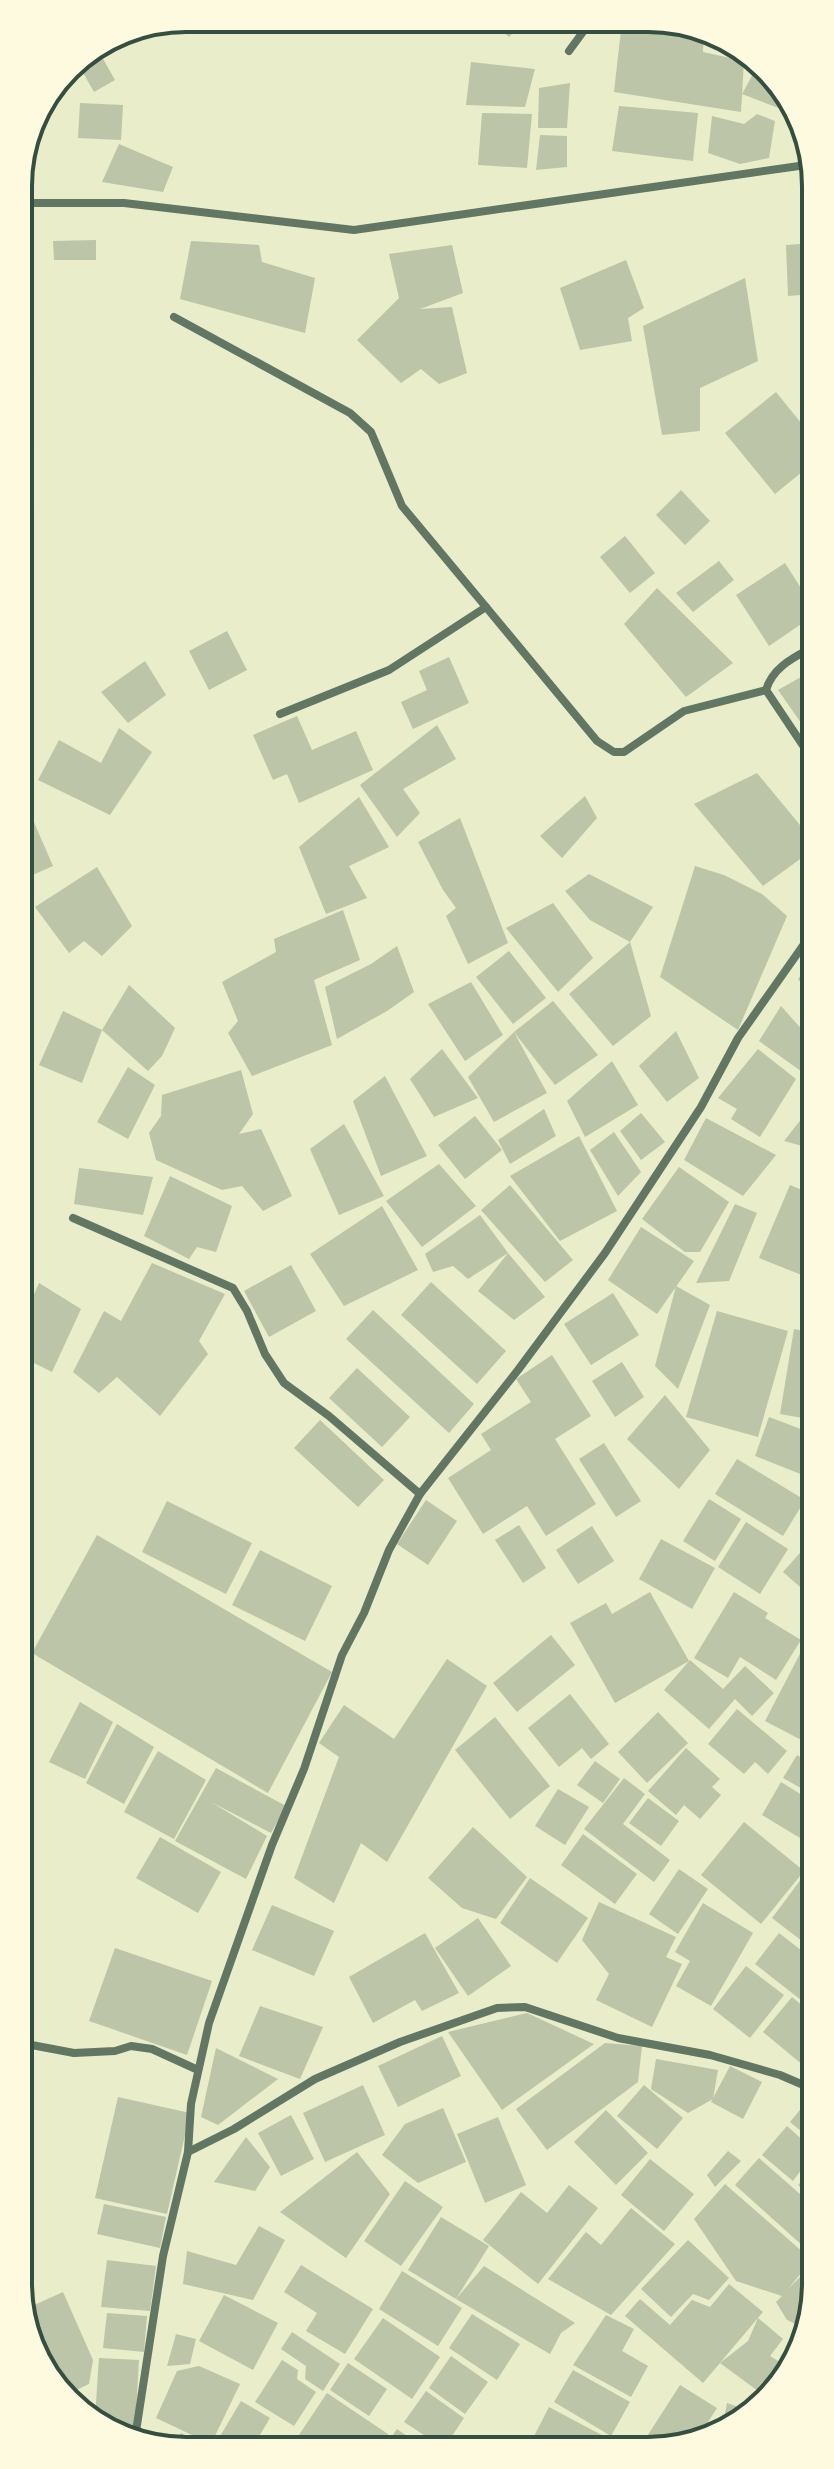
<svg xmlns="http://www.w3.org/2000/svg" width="834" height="2469" font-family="'PT Sans Narrow',sans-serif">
  <rect width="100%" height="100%" fill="#e9edc9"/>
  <g fill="#bcc5a7">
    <polygon points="490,20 525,20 509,37"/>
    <polygon points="652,21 681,21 704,34 703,52 744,61 741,112 614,92 621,30 650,24"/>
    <polygon points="98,50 115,80 94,92 77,62"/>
    <polygon points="471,62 535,69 525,107 466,105"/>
    <polygon points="759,63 767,68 785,101 781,109 742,94"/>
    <polygon points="570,83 567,128 538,128 539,88"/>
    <polygon points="80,103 123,105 121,140 78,138"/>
    <polygon points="619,106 698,113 693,161 612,151"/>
    <polygon points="482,113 532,114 527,168 478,165"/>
    <polygon points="757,114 775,121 769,158 740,164 708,153 712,116 744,124"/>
    <polygon points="540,135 567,136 567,167 536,170"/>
    <polygon points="119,144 173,167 163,192 102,182"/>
    <polygon points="96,240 96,260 54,260 53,241"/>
    <polygon points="191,241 259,245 262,262 315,278 305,333 180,299"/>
    <polygon points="813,243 813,294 788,296 786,245"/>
    <polygon points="452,245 463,293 420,309 452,307 467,373 439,384 421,369 401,383 357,340 399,298 389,254"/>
    <polygon points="626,260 644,308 628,318 632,341 580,350 560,288"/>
    <polygon points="745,278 758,361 700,388 700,431 662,435 643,326"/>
    <polygon points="776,392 810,434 813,431 813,463 775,494 725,433"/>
    <polygon points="681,490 710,521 685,545 656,515"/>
    <polygon points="625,536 655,573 630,593 600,557"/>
    <polygon points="719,561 734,580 693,612 676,593"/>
    <polygon points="785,563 813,607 813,616 769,646 736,595"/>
    <polygon points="657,588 733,663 686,697 624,624"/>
    <polygon points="227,631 247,670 209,690 189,651"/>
    <polygon points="449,657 469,703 413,729 401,702 427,690 419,671"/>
    <polygon points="145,661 166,695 128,723 101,692"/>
    <polygon points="801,677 813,692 813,740 778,690"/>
    <polygon points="297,716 312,750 356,731 373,770 299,803 287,774 273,780 253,735"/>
    <polygon points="437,725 456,759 403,789 420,813 397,837 360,785"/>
    <polygon points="119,728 152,752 110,815 38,780 59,740 101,763"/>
    <polygon points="757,773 814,842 814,849 763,886 694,804"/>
    <polygon points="585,796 597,818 562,858 540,836"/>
    <polygon points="359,797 389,847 349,866 367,898 326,914 299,847"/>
    <polygon points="460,818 508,943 468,964 446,916 456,908 443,890 418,842"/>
    <polygon points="33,820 53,866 19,881 19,826"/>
    <polygon points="695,866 724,875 762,894 787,916 738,1030 660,977"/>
    <polygon points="97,867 132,926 102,956 84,941 69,953 35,907"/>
    <polygon points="589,874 653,907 630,942 590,920 565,891"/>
    <polygon points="553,903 593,958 558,992 506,928"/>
    <polygon points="343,910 360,960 314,980 332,1045 252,1076 228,1033 238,1021 222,982 276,952 274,939"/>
    <polygon points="630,942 651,1016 613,1046 569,994"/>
    <polygon points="397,946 414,992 387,1011 337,1039 325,987 371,964"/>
    <polygon points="509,951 546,998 513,1024 476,977"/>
    <polygon points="814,958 814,999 798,979"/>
    <polygon points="19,959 31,989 20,993"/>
    <polygon points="471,982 503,1035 465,1061 428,1004"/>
    <polygon points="129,985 175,1028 162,1056 148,1071 102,1030"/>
    <polygon points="553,1001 598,1055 555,1085 514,1032"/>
    <polygon points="781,1006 814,1043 814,1062 805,1074 759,1041"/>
    <polygon points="63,1011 102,1030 82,1083 39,1065"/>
    <polygon points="676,1031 699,1078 667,1102 639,1066"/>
    <polygon points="514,1032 547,1093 494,1122 468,1077"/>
    <polygon points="442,1049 478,1098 434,1117 410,1079"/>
    <polygon points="758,1049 796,1079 760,1137 731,1119 737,1109 718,1098"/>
    <polygon points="612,1061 638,1105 585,1137 567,1101"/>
    <polygon points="128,1067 155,1085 128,1139 97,1122"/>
    <polygon points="241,1070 253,1114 239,1134 261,1129 292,1196 263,1211 242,1186 222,1190 156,1160 149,1133 161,1116 162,1095"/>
    <polygon points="385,1076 427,1156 381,1176 353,1101"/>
    <polygon points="814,1103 814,1126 802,1146 784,1141"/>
    <polygon points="544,1109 556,1136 510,1164 498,1140"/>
    <polygon points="641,1113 665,1142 641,1160 620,1131"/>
    <polygon points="475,1116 502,1150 465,1179 438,1145"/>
    <polygon points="706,1118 776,1155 743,1196 684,1160"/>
    <polygon points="344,1124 384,1196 339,1215 310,1149"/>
    <polygon points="614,1132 641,1172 618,1196 590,1150"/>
    <polygon points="579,1136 617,1211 560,1241 510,1176"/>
    <polygon points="439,1164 476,1206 422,1247 386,1201"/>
    <polygon points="679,1167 729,1202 700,1252 685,1252 642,1219"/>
    <polygon points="79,1168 153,1177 143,1215 74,1204"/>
    <polygon points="170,1176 232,1206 216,1252 197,1247 189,1259 144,1236"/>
    <polygon points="510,1185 573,1260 545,1282 481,1210"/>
    <polygon points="790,1185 814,1195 814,1280 759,1258"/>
    <polygon points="735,1204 757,1213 729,1281 696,1283"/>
    <polygon points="382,1206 418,1270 344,1306 310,1254"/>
    <polygon points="480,1215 508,1253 468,1279 453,1266 433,1272 425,1254"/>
    <polygon points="641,1227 694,1261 657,1314 608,1280"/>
    <polygon points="508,1253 545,1297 514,1320 478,1291"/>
    <polygon points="152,1263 225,1294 199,1341 208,1354 160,1416 117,1377 99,1393 73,1372 104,1311 121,1321"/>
    <polygon points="291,1265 316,1311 269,1337 244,1291"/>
    <polygon points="431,1282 506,1351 477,1384 401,1315"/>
    <polygon points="39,1283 81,1309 52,1372 20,1356 20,1327"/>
    <polygon points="676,1286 710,1305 678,1389 655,1366"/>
    <polygon points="613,1293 639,1335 591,1365 564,1324"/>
    <polygon points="373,1310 474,1404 449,1433 346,1339"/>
    <polygon points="717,1311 788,1331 758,1437 686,1417"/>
    <polygon points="794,1329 814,1333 814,1420 780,1414"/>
    <polygon points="552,1355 591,1416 555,1439 596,1504 546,1536 527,1506 483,1534 448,1478 491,1450 481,1434 531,1402 516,1379"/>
    <polygon points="622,1362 644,1397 615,1417 592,1381"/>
    <polygon points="357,1368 410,1417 382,1447 329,1398"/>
    <polygon points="665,1395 710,1450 679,1489 627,1439"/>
    <polygon points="769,1417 814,1434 814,1443 803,1475 755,1456"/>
    <polygon points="320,1420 384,1480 358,1507 294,1448"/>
    <polygon points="604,1443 641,1501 616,1517 579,1459"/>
    <polygon points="737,1459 805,1500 783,1536 715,1494"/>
    <polygon points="709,1499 741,1519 715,1561 683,1541"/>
    <polygon points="426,1500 457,1521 428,1565 397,1544"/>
    <polygon points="167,1501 252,1543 226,1594 142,1552"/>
    <polygon points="746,1522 788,1549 760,1594 718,1567"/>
    <polygon points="519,1525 546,1568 523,1583 495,1540"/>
    <polygon points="592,1526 614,1561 578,1584 556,1550"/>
    <polygon points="97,1535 332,1672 268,1793 32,1653"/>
    <polygon points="815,1536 815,1600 783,1572"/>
    <polygon points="661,1539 715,1568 692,1609 639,1579"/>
    <polygon points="260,1550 332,1586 305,1641 232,1605"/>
    <polygon points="650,1592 689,1661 615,1703 570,1623 606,1603 612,1614"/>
    <polygon points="734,1592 768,1613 765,1618 801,1640 776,1680 740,1657 728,1678 694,1658"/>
    <polygon points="551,1635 575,1665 517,1712 493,1683"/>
    <polygon points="804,1646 815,1651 815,1732 809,1744 765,1721"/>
    <polygon points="447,1659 487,1686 387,1862 361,1843 334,1903 294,1878 339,1757 319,1743 344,1705 394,1739"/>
    <polygon points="690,1660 723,1689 745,1666 774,1693 752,1716 735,1699 709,1729 664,1690"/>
    <polygon points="570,1694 609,1744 591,1759 582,1748 559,1767 528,1728"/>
    <polygon points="80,1702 113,1722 85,1779 49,1762"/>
    <polygon points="737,1709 787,1751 768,1774 755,1762 744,1774 708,1744"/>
    <polygon points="658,1712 688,1743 647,1783 618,1752"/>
    <polygon points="495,1717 550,1786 510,1819 455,1750"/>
    <polygon points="117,1724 154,1747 124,1804 86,1783"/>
    <polygon points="686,1748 720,1779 712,1787 721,1795 700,1819 684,1805 676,1815 648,1791"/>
    <polygon points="158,1751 206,1780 174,1839 124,1812"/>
    <polygon points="797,1755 815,1766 815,1796 783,1778"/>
    <polygon points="595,1761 620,1779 603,1803 577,1785"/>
    <polygon points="216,1768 286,1806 271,1833 211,1802 267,1836 246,1879 175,1841"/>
    <polygon points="624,1778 645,1794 623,1824 670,1860 654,1882 584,1829"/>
    <polygon points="781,1782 815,1803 815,1847 762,1815"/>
    <polygon points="558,1789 589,1807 565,1845 535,1826"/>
    <polygon points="648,1798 679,1821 661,1846 629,1823"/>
    <polygon points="744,1822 804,1871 761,1924 701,1875"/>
    <polygon points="473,1827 527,1877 496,1919 462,1908 428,1878"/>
    <polygon points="583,1834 637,1874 615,1904 561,1865"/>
    <polygon points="160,1837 221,1872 198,1913 136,1878"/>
    <polygon points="679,1869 708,1889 678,1934 649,1914"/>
    <polygon points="805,1874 815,1882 815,1951 772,1918"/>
    <polygon points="530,1878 588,1918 557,1963 500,1923"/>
    <polygon points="599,1902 676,1937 666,1957 682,1964 652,2027 596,2000 609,1974 582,1940"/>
    <polygon points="703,1903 753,1933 711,2006 676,1986 690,1961 675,1952"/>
    <polygon points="272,1905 334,1931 314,1976 252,1950"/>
    <polygon points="478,1918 511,1966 468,1996 435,1948"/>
    <polygon points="425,1933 459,1993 422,2011 415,2000 373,2023 349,1977"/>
    <polygon points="779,1933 815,1961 815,2011 755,1964"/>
    <polygon points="115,1948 212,1981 187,2055 89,2021"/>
    <polygon points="746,1966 784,1995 750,2038 713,2009"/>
    <polygon points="792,1997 815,2016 815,2075 763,2032"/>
    <polygon points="260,2006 323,2027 300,2079 239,2056"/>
    <polygon points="527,2013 594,2044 502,2110 448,2032"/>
    <polygon points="442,2036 461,2076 398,2107 378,2066"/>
    <polygon points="605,2043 642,2046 638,2082 547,2150 516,2109"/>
    <polygon points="216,2048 278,2079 218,2125 201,2117"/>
    <polygon points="656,2059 718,2070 713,2099 688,2113 651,2089"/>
    <polygon points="730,2066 762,2082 743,2119 711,2102"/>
    <polygon points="363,2085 385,2135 325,2162 303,2113"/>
    <polygon points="644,2085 683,2118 657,2149 617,2116"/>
    <polygon points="813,2094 815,2096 815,2136 812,2140 790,2122"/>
    <polygon points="118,2097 190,2113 167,2214 95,2198"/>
    <polygon points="443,2108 466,2162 418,2183 382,2155 405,2124"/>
    <polygon points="606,2110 648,2153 616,2185 574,2142"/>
    <polygon points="291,2115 314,2159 281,2176 258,2133"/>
    <polygon points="498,2117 526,2185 485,2203 457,2134"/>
    <polygon points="787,2126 815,2151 793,2181 762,2155"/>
    <polygon points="246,2137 270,2167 255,2191 214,2182"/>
    <polygon points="728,2151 741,2161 715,2187 707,2175"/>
    <polygon points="357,2152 390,2194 346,2258 280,2212"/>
    <polygon points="759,2158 816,2208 816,2233 803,2246 735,2185"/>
    <polygon points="650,2159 694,2194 664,2231 621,2195"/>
    <polygon points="815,2168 816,2180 816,2203 798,2185"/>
    <polygon points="405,2181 443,2207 401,2266 364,2241"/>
    <polygon points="725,2184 812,2260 788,2289 816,2261 816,2294 802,2327 787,2320 776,2302 782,2296 736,2281 694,2219"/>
    <polygon points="569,2185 598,2208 538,2284 483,2240 521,2192 547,2213"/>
    <polygon points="104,2204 166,2217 160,2248 97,2234"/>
    <polygon points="631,2208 675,2244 611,2315 548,2279 586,2232 601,2245"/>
    <polygon points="441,2217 489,2246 456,2299 408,2270"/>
    <polygon points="259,2226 285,2240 253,2300 183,2284 187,2251 236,2265"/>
    <polygon points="688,2240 729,2278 709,2300 693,2294 671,2317 641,2289"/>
    <polygon points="107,2260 156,2266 150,2311 101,2307"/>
    <polygon points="301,2265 373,2309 345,2354 306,2331 317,2313 284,2292"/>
    <polygon points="484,2266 575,2323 561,2333 550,2354 456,2299"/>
    <polygon points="402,2271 462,2308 438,2346 379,2309"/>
    <polygon points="729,2284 763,2312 703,2383 625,2316 640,2299 670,2325 692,2300 710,2307"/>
    <polygon points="63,2292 93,2360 89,2384 64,2396 21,2316 21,2311"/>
    <polygon points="224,2295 278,2323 253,2370 199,2341"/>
    <polygon points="107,2313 147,2316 144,2352 103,2348"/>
    <polygon points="472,2314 520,2344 497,2380 449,2348"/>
    <polygon points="606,2315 634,2329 622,2351 648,2366 631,2397 573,2365"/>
    <polygon points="383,2318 440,2357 412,2399 354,2359"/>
    <polygon points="758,2318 783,2339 770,2356 786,2366 758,2391 720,2363 748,2341"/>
    <polygon points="292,2332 340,2364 323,2391 305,2379 306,2366 281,2349"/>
    <polygon points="176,2334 196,2339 190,2364 167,2366"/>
    <polygon points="451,2356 488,2382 465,2414 429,2388"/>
    <polygon points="99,2358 139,2360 135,2431 119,2430 95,2417"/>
    <polygon points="282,2360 298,2370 297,2379 316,2392 294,2426 255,2402"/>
    <polygon points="348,2363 387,2389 369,2416 330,2390"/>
    <polygon points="199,2366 240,2384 211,2444 156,2418 177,2371"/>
    <polygon points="573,2370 630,2402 611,2436 554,2402"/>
    <polygon points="680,2385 717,2408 701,2433 704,2434 681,2448 655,2448 644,2441"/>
    <polygon points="426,2391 464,2418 444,2448 404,2422"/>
    <polygon points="327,2393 388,2434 379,2448 317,2448 299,2435"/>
    <polygon points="241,2401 270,2418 252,2448 224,2448 216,2443"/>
    <polygon points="727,2403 747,2410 723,2424"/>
    <polygon points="549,2407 611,2440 607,2448 528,2448"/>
    <polygon points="397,2429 424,2448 384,2448"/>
    <polygon points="181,2433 210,2448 173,2448"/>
  </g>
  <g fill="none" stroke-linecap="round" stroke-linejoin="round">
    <g stroke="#617663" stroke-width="8">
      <polyline points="569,51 591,21"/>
      <polyline points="18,203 124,203 354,230 813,164"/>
      <polyline points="174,317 350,413 371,432 402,506 486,607"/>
      <path d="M 813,647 C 793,658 773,667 766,690 L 814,762"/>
      <polyline points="280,714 389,670 486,607 597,741 614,752 624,752 684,711 766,690"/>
      <polyline points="73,1218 233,1288 247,1311 265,1354 284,1383 329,1416 420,1494"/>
      <polyline points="21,2043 74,2053 115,2051 131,2046 152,2049 198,2070"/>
      <polyline points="188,2152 234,2129 315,2079 400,2042 497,2008 525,2007 618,2038 710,2055 780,2075 815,2090"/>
      <polyline points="135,2438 163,2256 188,2152 191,2104 209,2023 272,1845 304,1769 342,1655 364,1613 389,1550 420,1494 518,1370 605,1253 701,1107 738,1038 814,930"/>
    </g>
  </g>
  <path d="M0 0H834V2469H0ZM186 32H648A154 154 0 0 1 802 186V2283A154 154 0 0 1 648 2437H186A154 154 0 0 1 32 2283V186A154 154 0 0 1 186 32Z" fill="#fefae0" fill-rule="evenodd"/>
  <path fill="none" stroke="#344e41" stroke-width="4" d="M186 32H648A154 154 0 0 1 802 186V2283A154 154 0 0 1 648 2437H186A154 154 0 0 1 32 2283V186A154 154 0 0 1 186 32Z"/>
</svg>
